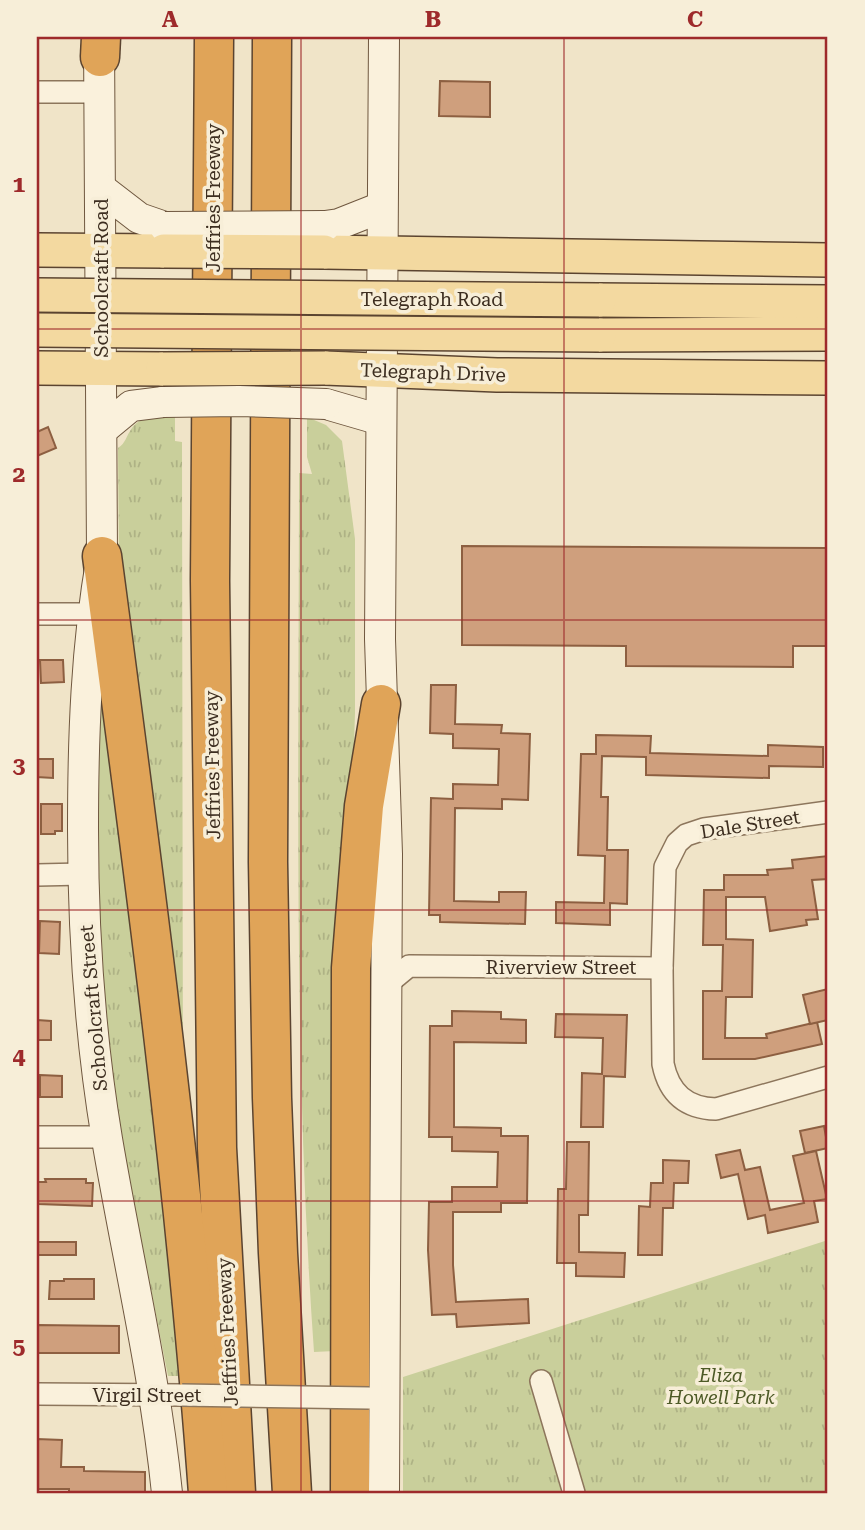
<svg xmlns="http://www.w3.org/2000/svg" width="865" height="1530" font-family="'Roboto Serif',serif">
  <defs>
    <pattern id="grass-tufts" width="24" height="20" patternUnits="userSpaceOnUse" patternTransform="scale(1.75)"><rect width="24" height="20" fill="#c9cf9b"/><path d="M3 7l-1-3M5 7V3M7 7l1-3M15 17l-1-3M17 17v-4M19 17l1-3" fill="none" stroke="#aeb285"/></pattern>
  </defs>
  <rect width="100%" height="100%" fill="#f0e4c8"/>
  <g fill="url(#grass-tufts)">
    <path d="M 175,412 L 175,441 L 182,442 L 183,1117 L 119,561 L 118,448 C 126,443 126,436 132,428 C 141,415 160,415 175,412 Z"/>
    <path d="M 307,417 L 326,425 L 342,441 L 355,539 L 355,713 L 335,1351 L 314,1352 C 293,1060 299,767 299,473 L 312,474 L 307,457 Z"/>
    <path d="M 100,672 L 170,1217 L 189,1493 L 180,1376 L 168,1376 C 144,1253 117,1130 104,1006 C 94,895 99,783 100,672 Z"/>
    <polygon points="828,1240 828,1493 403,1493 403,1377"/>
  </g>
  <g fill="#cf9f7d" stroke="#8d5f41" stroke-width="2">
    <polygon points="440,81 490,82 490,117 439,116"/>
    <polygon points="48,427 56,448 37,456 37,432"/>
    <polygon points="462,546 828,548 828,646 793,646 793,667 626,666 626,646 462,645"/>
    <polygon points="40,660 63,660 64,682 41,683"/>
    <polygon points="431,685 456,685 455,724 502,725 501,733 530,734 528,800 502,799 502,809 455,808 454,901 499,902 499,892 526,892 525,924 440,922 440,915 429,915 431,798 453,799 453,784 498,785 499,749 453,748 453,734 430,733"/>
    <polygon points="596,735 651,736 650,753 768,756 768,745 823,747 823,767 769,766 769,778 646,775 646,757 602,756 601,797 608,797 607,850 628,850 627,904 610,903 610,925 556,923 556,902 604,903 605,856 578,855 581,754 596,754"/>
    <polygon points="37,759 53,759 53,778 37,777"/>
    <polygon points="41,804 62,804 62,831 55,831 55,834 41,834"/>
    <polygon points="828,856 828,879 812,880 818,919 806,920 807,925 770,931 765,897 726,897 726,939 753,940 752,997 726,997 725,1038 767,1038 766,1034 817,1022 822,1044 755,1059 703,1059 703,991 722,991 723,945 703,945 704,890 724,890 724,875 768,875 767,870 793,868 792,860"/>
    <polygon points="40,921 60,922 59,954 39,953"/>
    <polygon points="828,989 828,1020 810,1024 803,995"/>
    <polygon points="452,1011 501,1012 501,1019 526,1020 526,1043 454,1042 454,1127 501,1128 501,1136 528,1136 527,1203 501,1203 501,1212 453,1212 453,1265 456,1302 528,1299 529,1323 457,1327 456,1314 432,1315 428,1250 429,1202 452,1202 452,1187 497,1187 498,1152 452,1151 452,1137 429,1137 430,1026 452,1026"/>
    <polygon points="556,1014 627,1015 625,1077 604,1076 603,1127 581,1127 582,1073 602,1074 603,1038 555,1037"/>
    <polygon points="37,1020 51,1021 51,1040 37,1040"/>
    <polygon points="40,1075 62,1076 62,1097 40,1097"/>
    <polygon points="824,1126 828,1148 805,1153 800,1131"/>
    <polygon points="567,1142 589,1142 588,1215 579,1215 579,1252 625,1253 624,1277 576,1276 576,1263 557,1263 558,1189 566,1189"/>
    <polygon points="740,1150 745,1170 760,1167 770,1210 804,1203 793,1156 816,1151 827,1199 814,1201 818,1222 768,1233 765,1215 748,1219 738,1174 721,1178 716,1155"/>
    <polygon points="663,1160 689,1161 688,1183 674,1183 673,1208 663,1208 662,1255 638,1255 639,1206 650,1207 651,1183 663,1183"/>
    <polygon points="45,1179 86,1179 86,1183 93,1183 92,1206 38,1204 38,1182 46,1182"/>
    <rect x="37" y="1242" width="39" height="13"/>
    <polygon points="64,1279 94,1279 94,1299 49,1299 50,1281 64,1281"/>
    <polygon points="37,1325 119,1326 119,1353 37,1353"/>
    <polygon points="37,1439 62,1440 61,1467 84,1467 84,1471 145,1472 145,1493 69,1493 69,1489 37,1489"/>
  </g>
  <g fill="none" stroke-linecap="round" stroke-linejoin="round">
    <g stroke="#8d765c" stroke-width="24">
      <g id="minor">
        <polyline points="37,92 100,92"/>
        <polyline points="37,614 92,614"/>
        <path d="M 828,812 L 704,829 L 686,835 L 677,843 L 665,867 L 662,968 L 663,1064 C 669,1093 686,1108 716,1109 L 828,1077"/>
        <polyline points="37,875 83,874"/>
        <polyline points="386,985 409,966 662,968"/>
        <polyline points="37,1137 107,1137"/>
        <polyline points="541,1381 574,1493"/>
        <polyline points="37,1394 182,1395"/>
      </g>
    </g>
    <g stroke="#6f573f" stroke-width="32">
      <g id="secondary">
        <path d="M 99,37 L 102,556 C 86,647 83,737 83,829 C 83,933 90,1037 107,1139 C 127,1257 155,1374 167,1493"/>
        <polyline points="100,188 139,218 165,227"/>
        <polyline points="325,226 339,224 382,207"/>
        <polyline points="326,404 381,420"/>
        <polyline points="102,430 131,406 163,402"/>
        <polyline points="384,1493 387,854 380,639 384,37"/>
      </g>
    </g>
    <g stroke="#5b4430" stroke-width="36">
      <g id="primary">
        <polyline points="37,250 164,251"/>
        <polyline points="324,252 828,260"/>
        <polyline points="599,300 828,302"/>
        <polyline points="599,335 828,334"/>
        <polyline points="37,368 163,369"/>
        <polyline points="325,368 497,375 828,378"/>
      </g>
    </g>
    <g stroke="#5b4430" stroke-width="41">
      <g id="motorway">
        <polyline points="214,37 210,581 217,1148 236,1493"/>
        <polyline points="272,37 268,862 272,1098 278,1253 292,1493"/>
        <polyline points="100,57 101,37"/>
        <path d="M 102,556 C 143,867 185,1180 208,1493"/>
        <polyline points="350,1493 351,968 364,806 381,704"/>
      </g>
    </g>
    <use href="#minor" stroke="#faf1dc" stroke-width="21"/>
    <use href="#secondary" stroke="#faf1dc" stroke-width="30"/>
    <use href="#primary" stroke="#f3d9a0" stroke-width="33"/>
    <use href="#motorway" stroke="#e0a458" stroke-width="38"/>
    <g stroke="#8d765c" stroke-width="24" stroke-linecap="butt">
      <polyline id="minor-bridge" points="182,1395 369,1398"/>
    </g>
    <g stroke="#6f573f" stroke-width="32" stroke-linecap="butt">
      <g id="secondary-bridge">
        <polyline points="165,227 325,226"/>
        <polyline points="163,402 239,401 326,404"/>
      </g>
    </g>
    <g stroke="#5b4430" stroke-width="36" stroke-linecap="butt">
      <g id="primary-bridge">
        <polyline points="164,251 324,252"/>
        <polyline points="37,295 599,300"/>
        <polyline points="37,330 599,335"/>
        <polyline points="163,369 325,368"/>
      </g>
    </g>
    <use href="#minor-bridge" stroke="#faf1dc" stroke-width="21"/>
    <use href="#secondary-bridge" stroke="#faf1dc" stroke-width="30"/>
    <use href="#primary-bridge" stroke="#f3d9a0" stroke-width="33"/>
  </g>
  <path fill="none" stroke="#9e2a2b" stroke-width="2" stroke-opacity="0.55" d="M 301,37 L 301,1493M 564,37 L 564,1493M 37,329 L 828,329M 37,620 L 828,620M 37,910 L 828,910M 37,1201 L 828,1201"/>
  <g text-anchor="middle" stroke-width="7" stroke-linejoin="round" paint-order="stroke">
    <g font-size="19" fill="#3d2e20" stroke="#f7eed8">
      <text transform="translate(213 198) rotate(-90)" y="7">Jeffries Freeway</text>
      <text transform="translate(101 278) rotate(-90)" y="7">Schoolcraft Road</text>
      <text x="432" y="306">Telegraph Road</text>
      <text transform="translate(433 372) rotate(2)" y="7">Telegraph Drive</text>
      <text transform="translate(212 765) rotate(-91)" y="7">Jeffries Freeway</text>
      <text transform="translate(750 824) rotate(-9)" y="7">Dale Street</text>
      <text x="561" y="974">Riverview Street</text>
      <text transform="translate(93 1008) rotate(-95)" y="7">Schoolcraft Street</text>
      <text transform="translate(227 1332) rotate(-93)" y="7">Jeffries Freeway</text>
      <text x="147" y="1402">Virgil Street</text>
    </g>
    <g font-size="19" font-style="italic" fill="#4d5a26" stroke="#f7eed8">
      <text x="721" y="1382">Eliza<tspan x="721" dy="22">Howell Park</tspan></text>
    </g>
  </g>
  <rect width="865" height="1530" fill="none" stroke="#f7eed8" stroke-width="77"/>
  <rect x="38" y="38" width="788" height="1454" fill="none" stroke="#9e2a2b" stroke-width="2.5"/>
  <g font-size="23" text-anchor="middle" font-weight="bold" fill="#9e2a2b">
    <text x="170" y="27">A</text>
    <text x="433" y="27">B</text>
    <text x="695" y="27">C</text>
    <text x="19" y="192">1</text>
    <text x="19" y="482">2</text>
    <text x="19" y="773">3</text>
    <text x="19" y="1064">4</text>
    <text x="19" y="1354">5</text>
  </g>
</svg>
